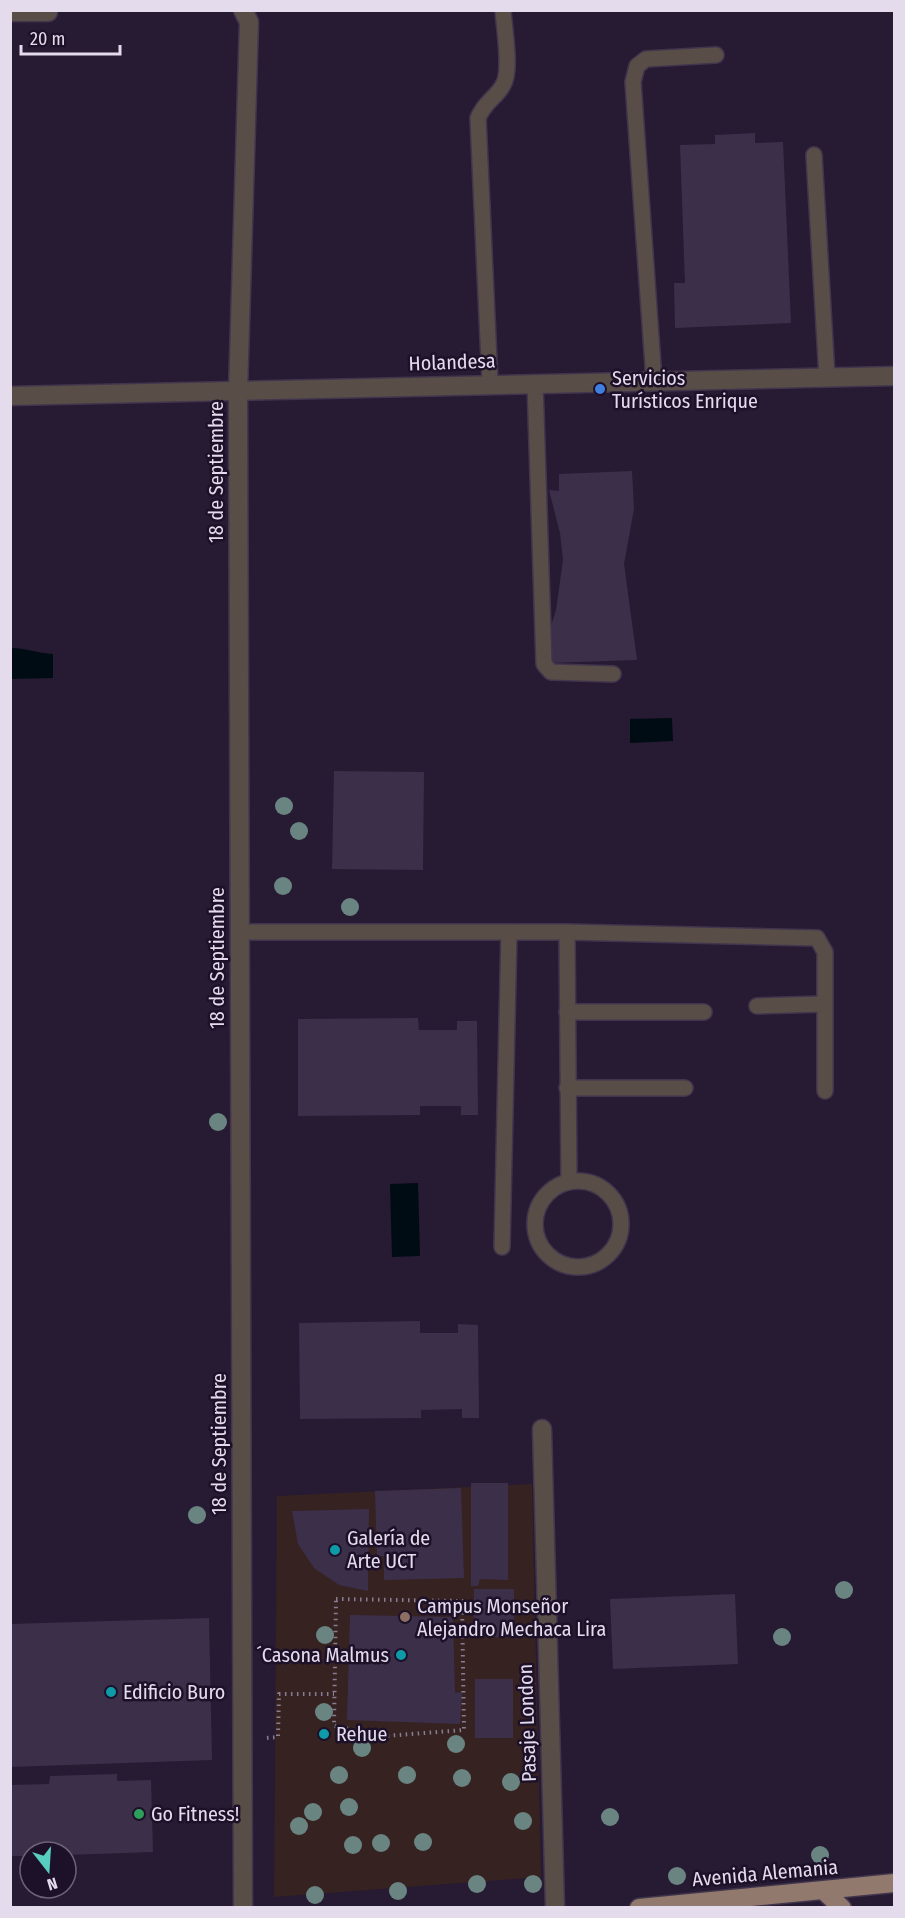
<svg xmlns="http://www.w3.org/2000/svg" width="905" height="1918" font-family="'Fira Sans Condensed',sans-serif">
  <rect width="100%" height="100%" fill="#271a33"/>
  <polygon fill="#362221" points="532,1484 541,1877 274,1897 277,1496"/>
  <g fill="#000c13">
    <path d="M 11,648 C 26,648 37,653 53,654 L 53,678 L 11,679 Z"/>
    <polygon points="672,718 673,741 630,743 630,719"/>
    <polygon points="418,1183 420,1256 392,1257 390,1184"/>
  </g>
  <g fill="#3c2f4a">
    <polygon points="755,133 755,143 783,142 791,323 675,328 674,283 685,283 680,145 715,144 715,135"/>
    <polygon points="632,471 634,509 624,564 637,660 549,663 548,636 556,610 563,560 560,533 549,490 559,491 559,474"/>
    <polygon points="334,771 424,772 423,870 332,869"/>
    <polygon points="418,1018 419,1030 457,1030 457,1021 477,1021 478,1115 461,1115 461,1106 420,1106 420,1115 298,1116 298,1019"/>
    <polygon points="420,1321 420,1333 458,1333 458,1324 478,1325 479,1418 462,1418 462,1409 421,1410 421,1418 300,1419 299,1323"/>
    <polygon points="471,1483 508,1483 508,1580 480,1579 478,1586 471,1586"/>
    <polygon points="461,1488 464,1578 384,1580 384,1556 377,1556 375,1491"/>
    <polygon points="369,1509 368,1591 339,1585 314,1568 298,1544 292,1511"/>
    <polygon points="474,1589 514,1589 514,1637 487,1637 479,1632 474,1623"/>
    <polygon points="735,1594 738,1664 613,1669 610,1599"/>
    <polygon points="350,1615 453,1617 455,1693 462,1692 460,1724 347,1720"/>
    <polygon points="209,1618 212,1760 10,1767 10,1624"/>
    <rect x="475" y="1679" width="38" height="59"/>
    <polygon points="117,1774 117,1781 151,1780 153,1852 66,1855 66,1852 30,1852 30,1856 10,1856 10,1785 49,1784 50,1776"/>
  </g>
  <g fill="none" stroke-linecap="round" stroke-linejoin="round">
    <g stroke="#41354d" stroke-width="18">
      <g id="lane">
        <polyline points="814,155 827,377"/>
        <polyline points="654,380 633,82 637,66 646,59 716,55"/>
        <path d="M 490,383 L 478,118 C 485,101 496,98 503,85 C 512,71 504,28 503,10"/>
        <polyline points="535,383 544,664 551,672 613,674"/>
        <polyline points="240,932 567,932 817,938 825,952 825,1091"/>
        <polyline points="567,932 569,1182"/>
        <polyline points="757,1006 824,1004"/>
        <polyline points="567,1012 704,1012"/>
        <polyline points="567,1088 685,1088"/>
        <circle cx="578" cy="1224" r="43"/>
        <polyline points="502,1247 509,932"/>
      </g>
    </g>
    <g stroke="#41354d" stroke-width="21">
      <g id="street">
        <polyline points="10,12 48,12"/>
        <polyline points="10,396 894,376"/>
        <polyline points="542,1429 555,1908"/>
        <polyline points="243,1908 238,392 249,22 243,10"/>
      </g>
    </g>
    <g stroke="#41354d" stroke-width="21">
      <g id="primary">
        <polyline points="824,1891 842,1908"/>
        <polyline points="639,1908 894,1883"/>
      </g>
    </g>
    <g stroke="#887e93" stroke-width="4" stroke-dasharray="1.5 4.5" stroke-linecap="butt">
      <polygon points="336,1599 462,1601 464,1730 385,1736 334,1726"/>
      <polyline points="267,1738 278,1737 279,1694 334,1694"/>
    </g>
    <use href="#lane" stroke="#594d48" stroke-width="15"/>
    <use href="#street" stroke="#594d48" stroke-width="18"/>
    <use href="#primary" stroke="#91796d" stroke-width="18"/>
  </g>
  <g fill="#6a8581">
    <circle cx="284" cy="806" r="9"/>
    <circle cx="299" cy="831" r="9"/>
    <circle cx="283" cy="886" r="9"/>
    <circle cx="350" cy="907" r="9"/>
    <circle cx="218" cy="1122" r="9"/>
    <circle cx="197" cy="1515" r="9"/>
    <circle cx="844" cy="1590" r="9"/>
    <circle cx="325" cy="1635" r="9"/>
    <circle cx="782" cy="1637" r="9"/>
    <circle cx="324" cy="1712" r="9"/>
    <circle cx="456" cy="1744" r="9"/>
    <circle cx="362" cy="1748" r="9"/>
    <circle cx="339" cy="1775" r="9"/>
    <circle cx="407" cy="1775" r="9"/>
    <circle cx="462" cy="1778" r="9"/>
    <circle cx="511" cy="1782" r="9"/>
    <circle cx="349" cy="1807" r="9"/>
    <circle cx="313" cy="1812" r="9"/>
    <circle cx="610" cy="1817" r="9"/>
    <circle cx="523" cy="1821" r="9"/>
    <circle cx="299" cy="1826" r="9"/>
    <circle cx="423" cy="1842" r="9"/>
    <circle cx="381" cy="1843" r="9"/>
    <circle cx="353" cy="1845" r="9"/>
    <circle cx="820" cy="1855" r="9"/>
    <circle cx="677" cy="1876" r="9"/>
    <circle cx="477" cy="1884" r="9"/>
    <circle cx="533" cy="1884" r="9"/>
    <circle cx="398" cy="1891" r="9"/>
    <circle cx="315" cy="1895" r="9"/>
  </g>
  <circle fill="#3f7fe0" stroke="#1d1129" stroke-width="2" cx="600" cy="389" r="6"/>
  <g fill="#0f9aa8" stroke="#1d1129" stroke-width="2">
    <circle cx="335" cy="1550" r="6"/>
    <circle cx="401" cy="1655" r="6"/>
    <circle cx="111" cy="1692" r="6"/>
    <circle cx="324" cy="1734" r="6"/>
  </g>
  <circle fill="#8d6e63" stroke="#1d1129" stroke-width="2" cx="405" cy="1617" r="6"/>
  <circle fill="#2e9e5b" stroke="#1d1129" stroke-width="2" cx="139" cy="1814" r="6"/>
  <g text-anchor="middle" stroke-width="5" stroke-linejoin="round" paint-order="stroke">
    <g font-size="20" fill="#e4dced" stroke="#1d1129">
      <text transform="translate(452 362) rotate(-2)" y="7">Holandesa</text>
      <text transform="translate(216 472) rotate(-90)" y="7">18 de Septiembre</text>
      <text transform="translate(217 958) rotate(-90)" y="7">18 de Septiembre</text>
      <text transform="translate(219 1444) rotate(-90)" y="7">18 de Septiembre</text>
      <text transform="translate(527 1723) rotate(-92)" y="7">Pasaje London</text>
      <text transform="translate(765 1873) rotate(-5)" y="7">Avenida Alemania</text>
    </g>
    <g font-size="20" fill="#e4dced" stroke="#1d1129" text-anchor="start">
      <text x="612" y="385">Servicios<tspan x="612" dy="23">Turísticos Enrique</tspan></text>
      <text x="347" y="1545">Galería de<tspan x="347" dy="23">Arte UCT</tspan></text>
      <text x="417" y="1613">Campus Monseñor<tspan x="417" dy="23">Alejandro Mechaca Lira</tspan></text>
      <text x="389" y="1662" text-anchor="end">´Casona Malmus</text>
      <text x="123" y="1699">Edificio Buro</text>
      <text x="336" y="1741">Rehue</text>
      <text x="151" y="1821">Go Fitness!</text>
    </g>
  </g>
  <rect width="905" height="1918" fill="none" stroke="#e4dced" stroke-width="24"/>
  <g transform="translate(48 1870) rotate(163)"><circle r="28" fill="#1d1129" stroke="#6d6277" stroke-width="1.5"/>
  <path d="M0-4.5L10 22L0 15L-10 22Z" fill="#58cec0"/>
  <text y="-9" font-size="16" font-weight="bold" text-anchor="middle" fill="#e4dced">N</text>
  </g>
  <path d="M21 45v9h99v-9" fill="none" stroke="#e4dced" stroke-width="3"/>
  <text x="30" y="45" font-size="18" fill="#e4dced" stroke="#1d1129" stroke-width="4.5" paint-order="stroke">20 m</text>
</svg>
